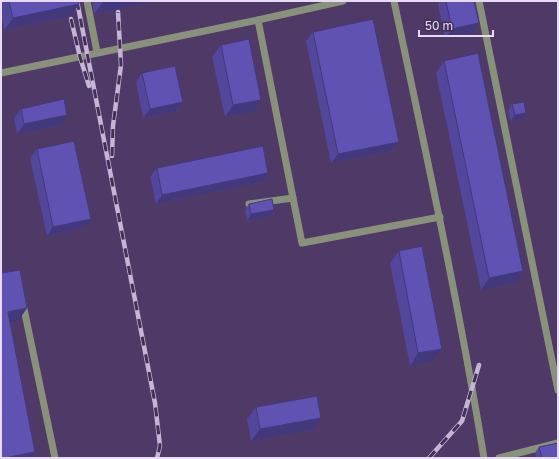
<svg xmlns="http://www.w3.org/2000/svg" width="559" height="459" font-family="'Golos Text',sans-serif">
  <rect width="100%" height="100%" fill="#4f3966"/>
  <g fill="none" stroke-linecap="round" stroke-linejoin="round">
    <g stroke="#88917a" stroke-width="7">
      <polyline points="87,1 97,52"/>
      <path d="M 394,1 C 426,153 459,305 484,458"/>
      <polyline points="479,1 558,390"/>
      <polyline points="258,20 293,198"/>
      <polyline points="1,73 258,20 343,1"/>
      <polyline points="249,204 293,198 302,243 440,217"/>
      <polyline points="23,304 55,458"/>
      <polyline points="499,458 558,443"/>
    </g>
    <g stroke="#c5b6d5" stroke-width="4.5">
      <g id="rail">
        <polyline points="77,1 155,403 160,446 157,458"/>
        <polyline points="71,19 80,57 89,86"/>
        <polyline points="112,156 113,126 121,65 118,12"/>
        <polyline points="429,458 462,421 479,365"/>
      </g>
    </g>
    <use href="#rail" stroke="#442e5a" stroke-width="3" stroke-dasharray="9" stroke-linecap="butt"/>
  </g>
  <g fill="#52479a">
    <polygon points="1,1 79,1 79,4 71,16 4,30 1,14"/>
    <polygon points="92,1 152,1 152,2 94,14"/>
    <polygon points="440,1 474,1 472,33 445,38 438,4"/>
    <polygon points="313,32 399,142 392,151 331,163 306,41"/>
    <polygon points="221,45 253,112 225,117 212,57"/>
    <polygon points="444,61 515,283 481,290 436,73"/>
    <polygon points="142,73 183,102 176,111 143,118 136,82"/>
    <polygon points="512,104 526,113 522,119 510,121 508,111"/>
    <polygon points="21,109 61,125 17,134 14,118"/>
    <polygon points="37,149 84,228 47,236 30,158"/>
    <polygon points="157,168 262,182 156,204 150,177"/>
    <polygon points="249,204 270,216 247,221 245,210"/>
    <polygon points="399,251 442,349 433,361 410,366 390,263"/>
    <polygon points="256,407 313,430 251,441 247,419"/>
    <polygon points="539,447 558,458 536,458 535,453"/>
  </g>
  <g fill="#42397d">
    <polygon points="106,1 152,1 152,2 94,14 103,2"/>
    <polygon points="79,4 71,16 4,30 13,18"/>
    <polygon points="479,23 472,33 445,38 452,29"/>
    <polygon points="261,100 253,112 225,117 233,105"/>
    <polygon points="183,102 176,111 143,118 150,109"/>
    <polygon points="526,113 522,119 510,121 515,115"/>
    <polygon points="67,115 61,125 17,134 24,124"/>
    <polygon points="399,142 392,151 331,163 338,154"/>
    <polygon points="268,173 262,182 156,204 162,195"/>
    <polygon points="274,210 270,216 247,221 251,214"/>
    <polygon points="91,219 84,228 47,236 53,227"/>
    <polygon points="523,271 515,283 481,290 489,278"/>
    <polygon points="27,308 19,320 1,324 8,312"/>
    <polygon points="442,349 433,361 410,366 418,353"/>
    <polygon points="321,418 313,430 251,441 260,429"/>
    <polygon points="35,452 31,458 8,458 9,457"/>
  </g>
  <g fill="#5f52b3" stroke="#42397d">
    <polygon points="9,1 79,1 79,4 13,18"/>
    <polygon points="446,1 474,1 479,23 452,29"/>
    <polygon points="373,19 399,142 338,154 313,32"/>
    <polygon points="249,39 261,100 233,105 221,45"/>
    <polygon points="478,53 523,271 489,278 444,61"/>
    <polygon points="175,66 183,102 150,109 142,73"/>
    <polygon points="64,99 67,115 24,124 21,109"/>
    <polygon points="524,102 526,113 515,115 512,104"/>
    <polygon points="74,141 91,219 53,227 37,149"/>
    <polygon points="263,146 268,173 162,195 157,168"/>
    <polygon points="272,199 274,210 251,214 249,204"/>
    <polygon points="422,246 442,349 418,353 399,251"/>
    <polygon points="20,270 27,308 8,312 35,452 9,457 9,458 1,458 1,273"/>
    <polygon points="317,396 321,418 260,429 256,407"/>
    <polygon points="558,443 558,458 542,458 539,447"/>
  </g>
  <rect width="559" height="459" fill="none" stroke="#e7dbf6" stroke-width="4"/>
  <path d="M419 30v6h74v-6" fill="none" stroke="#e7dbf6" stroke-width="2"/>
  <text x="425" y="30" font-size="12" fill="#e7dbf6" stroke="#442e5a" stroke-width="3" paint-order="stroke">50 m</text>
</svg>
